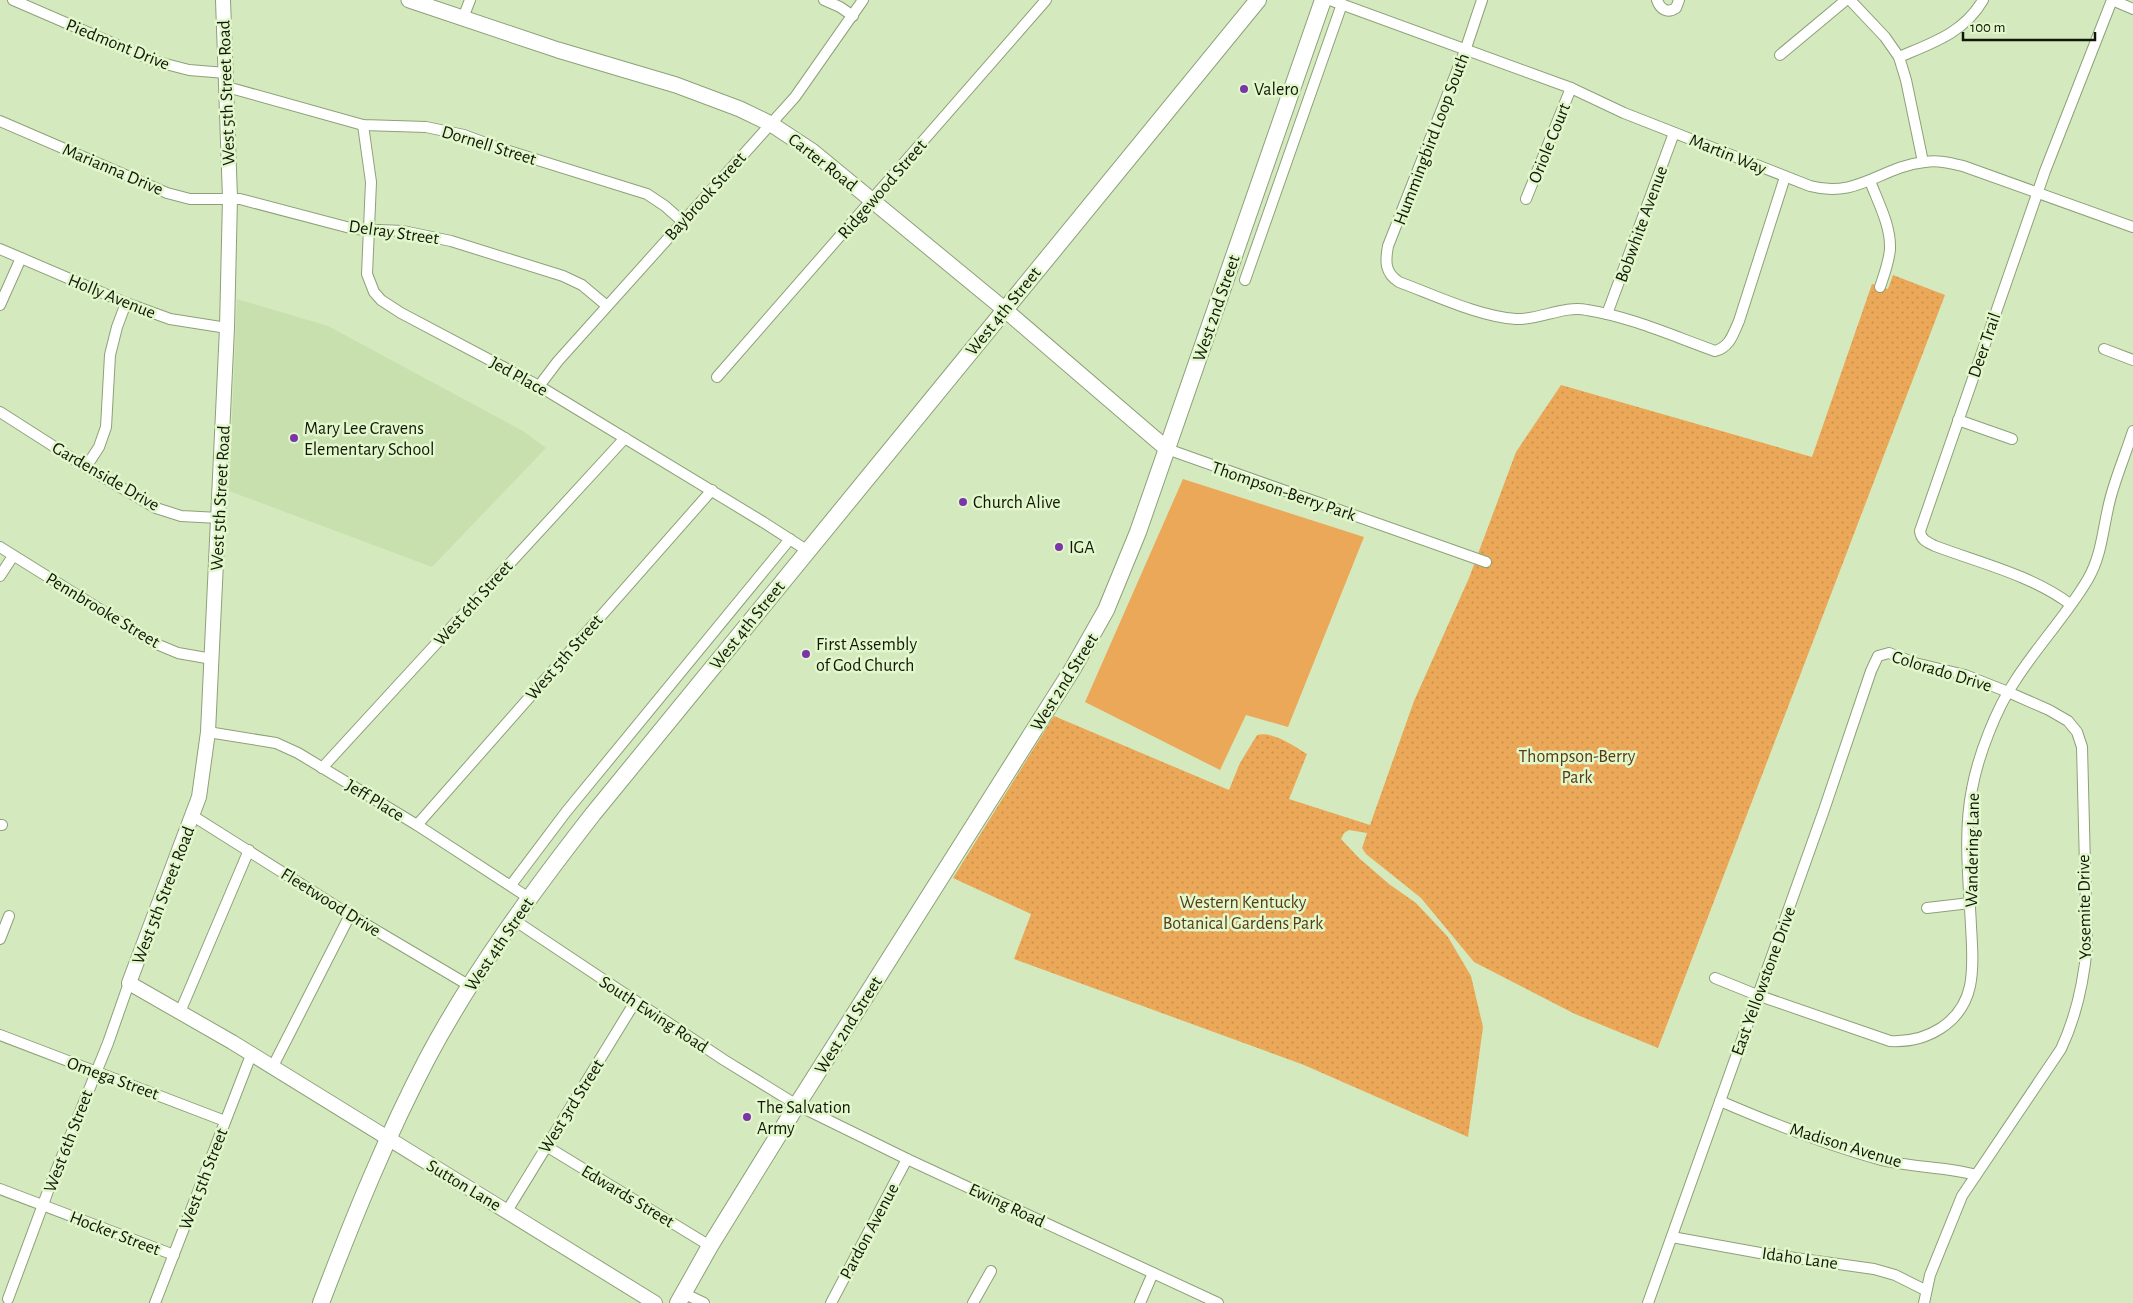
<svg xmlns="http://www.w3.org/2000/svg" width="2133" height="1303" font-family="'Alegreya Sans',sans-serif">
  <defs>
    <pattern id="park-dots" width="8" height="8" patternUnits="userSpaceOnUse" patternTransform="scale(1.25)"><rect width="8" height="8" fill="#eba858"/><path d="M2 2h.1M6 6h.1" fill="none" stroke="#c8904b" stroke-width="1.8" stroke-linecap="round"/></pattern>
  </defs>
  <rect width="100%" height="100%" fill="#d4eabe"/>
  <polygon fill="#c7e0ae" points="237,299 328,326 523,431 546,448 432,567 229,491"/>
  <polygon fill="#eba858" points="1183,479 1364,537 1288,727 1246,715 1220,770 1085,702"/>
  <path fill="url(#park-dots)" d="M 1893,275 L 1945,295 L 1658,1048 L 1575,1014 L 1474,962 L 1421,898 L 1366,854 L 1362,848 L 1367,833 L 1349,830 L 1344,833 L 1341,839 L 1359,858 L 1389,884 L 1416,903 L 1448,937 L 1471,976 L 1483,1027 L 1468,1137 L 1304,1065 L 1014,959 L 1031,914 L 953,878 L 1054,716 L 1229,790 L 1240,763 L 1257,735 C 1273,731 1294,746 1307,754 L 1289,799 L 1370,825 L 1414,701 L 1469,578 L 1516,452 L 1561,385 L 1812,457 L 1872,284 L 1888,289 Z"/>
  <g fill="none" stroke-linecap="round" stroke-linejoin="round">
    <g stroke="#8da178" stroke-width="12">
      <g id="minor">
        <polyline points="13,0 154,61 189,70 226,73"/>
        <polyline points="824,0 840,7 853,16"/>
        <path d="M 1330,0 L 1571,88 L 1624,113 L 1810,186 C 1858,199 1882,166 1925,162 C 1938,160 1950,163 1963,166 L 2133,227"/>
        <path d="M 1482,0 L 1466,48 L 1388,246 C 1385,262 1385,273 1399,282 C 1434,295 1480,317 1516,319 C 1540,320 1564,305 1587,310 C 1631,317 1673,336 1715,351 C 1730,347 1733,334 1739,321 L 1785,177"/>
        <path d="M 1657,0 C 1660,9 1667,14 1676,8 L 1679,0"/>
        <polyline points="1850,0 1885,37 1899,57 1906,80 1923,162"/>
        <polyline points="2112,0 2133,9"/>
        <polyline points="463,18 470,0"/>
        <polyline points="1780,55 1846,0"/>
        <path d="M 1899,57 C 1932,43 1964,33 1983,0"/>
        <polyline points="227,87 363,125 426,127 464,135 499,148 647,194 665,206 683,222"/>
        <polyline points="0,121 167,193 190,199 240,199 354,229 403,231 451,241 563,276 582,285 607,306"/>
        <polyline points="363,125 371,182 367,274 374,292 381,300 401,313 539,386 763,522 808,551"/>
        <path d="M 1870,181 C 1878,202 1891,226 1890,249 C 1889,262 1884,275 1880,287"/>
        <polyline points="1526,199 1571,88"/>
        <polyline points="0,249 126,303 170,319 227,328"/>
        <polyline points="1245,280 1342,4"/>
        <polyline points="0,305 21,258"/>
        <polyline points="1607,314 1674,133"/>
        <polyline points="2104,349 2133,360"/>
        <polyline points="717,377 1046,0"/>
        <polyline points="539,386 558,361 795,97 863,0"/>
        <polyline points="0,412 86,467 156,508 181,516 219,518"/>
        <polyline points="1958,420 2012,439"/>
        <polyline points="1167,449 1486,562"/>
        <polyline points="86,467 99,447 106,427 110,355 117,327 126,303"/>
        <polyline points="0,547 154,643 178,653 212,659"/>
        <polyline points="0,576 13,556"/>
        <path d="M 2070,604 C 2031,575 1980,563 1935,546 C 1927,542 1921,540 1920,531 L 2045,171 L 2112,0"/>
        <polyline points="208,732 276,743 298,753 417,825 529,898"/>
        <polyline points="322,768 625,438"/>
        <polyline points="193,816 350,915 470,986"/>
        <polyline points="0,825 2,825"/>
        <polyline points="417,825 712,490"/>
        <polyline points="511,885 566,812 790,539"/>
        <polyline points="1927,908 1970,903"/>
        <polyline points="514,920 724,1060 797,1105 907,1159 1218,1303"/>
        <polyline points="0,939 9,916"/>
        <path d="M 1715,978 L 1757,995 L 1890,1041 C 1927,1043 1962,1023 1970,986 C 1974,966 1972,945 1971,926 C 1969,883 1963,832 1972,789 C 1978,756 1996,709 2015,681 C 2037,646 2067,615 2088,579 C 2103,553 2103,524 2111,496 C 2117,474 2126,453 2133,431"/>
        <polyline points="180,1012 249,850"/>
        <polyline points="0,1035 225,1121"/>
        <polyline points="272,1068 350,915"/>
        <path d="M 1720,1101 C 1771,1123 1824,1144 1878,1159 C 1910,1168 1944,1166 1976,1175"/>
        <polyline points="546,1146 710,1246"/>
        <polyline points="0,1189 174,1255"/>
        <polyline points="507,1211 635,1002"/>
        <polyline points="1672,1237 1760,1253 1874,1269 1895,1275 1925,1290"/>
        <polyline points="683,1293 704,1303"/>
        <polyline points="8,1299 48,1191 108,1043 129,983"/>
        <polyline points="155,1303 251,1055"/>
        <polyline points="831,1303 907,1159"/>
        <polyline points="973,1303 991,1271"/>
        <polyline points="1140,1303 1153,1273"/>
        <path d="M 1648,1303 L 1824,810 L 1871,671 L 1878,656 L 1889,653 L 1915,663 L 1965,675 L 2008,692 L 2049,710 L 2068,721 L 2077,732 L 2082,747 L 2087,945 C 2084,980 2076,1017 2061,1049 L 1962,1196 L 1930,1275 L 1924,1303"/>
      </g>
    </g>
    <g stroke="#8da178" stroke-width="16">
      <polyline id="tertiary" points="223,0 230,198 227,328 208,732 199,797 129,983 232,1042 655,1303"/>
    </g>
    <g stroke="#8da178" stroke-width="17">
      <polyline id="secondary" points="409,0 558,50 676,85 740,109 771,124 812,151 1004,309 1167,449"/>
    </g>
    <g stroke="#8da178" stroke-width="18">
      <g id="primary">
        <path d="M 321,1303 C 353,1219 386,1137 428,1057 C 474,971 533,891 593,814 L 1258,0"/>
        <polyline points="678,1303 710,1246 797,1105 1072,670 1106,610 1138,532 1323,0"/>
      </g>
    </g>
    <use href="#minor" stroke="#fff" stroke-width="10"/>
    <use href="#tertiary" stroke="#fff" stroke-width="14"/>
    <use href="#secondary" stroke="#fff" stroke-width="15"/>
    <use href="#primary" stroke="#fff" stroke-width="16"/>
  </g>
  <g fill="#7a35a8" stroke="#e2f7cb" stroke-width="2">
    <circle cx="1244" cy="89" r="5"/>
    <circle cx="294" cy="438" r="5"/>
    <circle cx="963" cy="502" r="5"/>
    <circle cx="1059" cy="547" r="5"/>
    <circle cx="806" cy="654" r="5"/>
    <circle cx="747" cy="1117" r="5"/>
  </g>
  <g text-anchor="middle" stroke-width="5" stroke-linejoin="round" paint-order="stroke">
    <g font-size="18" fill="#111808" stroke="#e2f7cb">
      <text transform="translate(118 44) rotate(22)" y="6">Piedmont Drive</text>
      <text transform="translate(226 93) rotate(-92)" y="6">West 5th Street Road</text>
      <text transform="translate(1431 139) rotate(-69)" y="6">Hummingbird Loop South</text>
      <text transform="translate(1549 143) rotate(-68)" y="6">Oriole Court</text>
      <text transform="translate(489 145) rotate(17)" y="6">Dornell Street</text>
      <text transform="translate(1728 154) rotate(22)" y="6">Martin Way</text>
      <text transform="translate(823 162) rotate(38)" y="6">Carter Road</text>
      <text transform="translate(113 169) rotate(23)" y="6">Marianna Drive</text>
      <text transform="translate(882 189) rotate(-49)" y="6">Ridgewood Street</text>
      <text transform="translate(705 196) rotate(-48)" y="6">Baybrook Street</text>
      <text transform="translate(1641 224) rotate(-70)" y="6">Bobwhite Avenue</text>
      <text transform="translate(394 232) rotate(8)" y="6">Delray Street</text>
      <text transform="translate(112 296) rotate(22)" y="6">Holly Avenue</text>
      <text transform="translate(1216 308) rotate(-71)" y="6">West 2nd Street</text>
      <text transform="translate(1003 311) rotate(-51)" y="6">West 4th Street</text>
      <text transform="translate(1984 345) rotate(-71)" y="6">Deer Trail</text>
      <text transform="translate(519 376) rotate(29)" y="6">Jed Place</text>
      <text transform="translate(106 476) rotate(30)" y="6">Gardenside Drive</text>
      <text transform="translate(1284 491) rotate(19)" y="6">Thompson-Berry Park</text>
      <text transform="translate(220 498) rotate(-87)" y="6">West 5th Street Road</text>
      <text transform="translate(473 603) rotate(-48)" y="6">West 6th Street</text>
      <text transform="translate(103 610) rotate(31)" y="6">Pennbrooke Street</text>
      <text transform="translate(747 625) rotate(-51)" y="6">West 4th Street</text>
      <text transform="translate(564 657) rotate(-49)" y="6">West 5th Street</text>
      <text transform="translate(1942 671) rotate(17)" y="6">Colorado Drive</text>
      <text transform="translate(1064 682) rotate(-58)" y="6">West 2nd Street</text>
      <text transform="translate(375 800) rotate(31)" y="6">Jeff Place</text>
      <text transform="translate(1972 850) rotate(-89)" y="6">Wandering Lane</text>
      <text transform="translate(163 895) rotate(-69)" y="6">West 5th Street Road</text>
      <text transform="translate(331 902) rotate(32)" y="6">Fleetwood Drive</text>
      <text transform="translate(2084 907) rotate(-91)" y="6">Yosemite Drive</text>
      <text transform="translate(499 944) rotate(-56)" y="6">West 4th Street</text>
      <text transform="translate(1763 981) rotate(-70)" y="6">East Yellowstone Drive</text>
      <text transform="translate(654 1014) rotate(33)" y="6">South Ewing Road</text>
      <text transform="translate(848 1025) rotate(-58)" y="6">West 2nd Street</text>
      <text transform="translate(113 1078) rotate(20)" y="6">Omega Street</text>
      <text transform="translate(571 1106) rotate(-58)" y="6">West 3rd Street</text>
      <text transform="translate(68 1141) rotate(-69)" y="6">West 6th Street</text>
      <text transform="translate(1846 1145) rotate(17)" y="6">Madison Avenue</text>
      <text transform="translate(203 1179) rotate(-69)" y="6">West 5th Street</text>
      <text transform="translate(464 1185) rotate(31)" y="6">Sutton Lane</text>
      <text transform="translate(628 1196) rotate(31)" y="6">Edwards Street</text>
      <text transform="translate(1007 1205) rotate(25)" y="6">Ewing Road</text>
      <text transform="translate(869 1231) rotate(-62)" y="6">Pardon Avenue</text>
      <text transform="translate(115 1233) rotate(21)" y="6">Hocker Street</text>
      <text transform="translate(1800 1258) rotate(8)" y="6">Idaho Lane</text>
    </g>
    <g font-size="18" fill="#111808" stroke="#e2f7cb" text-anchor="start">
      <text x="1254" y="95">Valero</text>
      <text x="304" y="434">Mary Lee Cravens<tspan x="304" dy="21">Elementary School</tspan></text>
      <text x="973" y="508">Church Alive</text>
      <text x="1069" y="553">IGA</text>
      <text x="816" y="650">First Assembly<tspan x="816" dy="21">of God Church</tspan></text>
      <text x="757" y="1113">The Salvation<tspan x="757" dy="21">Army</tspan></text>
    </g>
    <g font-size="18" fill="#583a15" stroke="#e2f7cb">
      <text x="1577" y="762">Thompson-Berry<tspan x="1577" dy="21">Park</tspan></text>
      <text x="1243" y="908">Western Kentucky<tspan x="1243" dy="21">Botanical Gardens Park</tspan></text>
    </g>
  </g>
  <path d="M1963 32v8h132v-8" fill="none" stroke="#111808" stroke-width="2.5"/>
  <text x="1970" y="32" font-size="15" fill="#111808" stroke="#e2f7cb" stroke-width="4" paint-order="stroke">100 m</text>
</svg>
